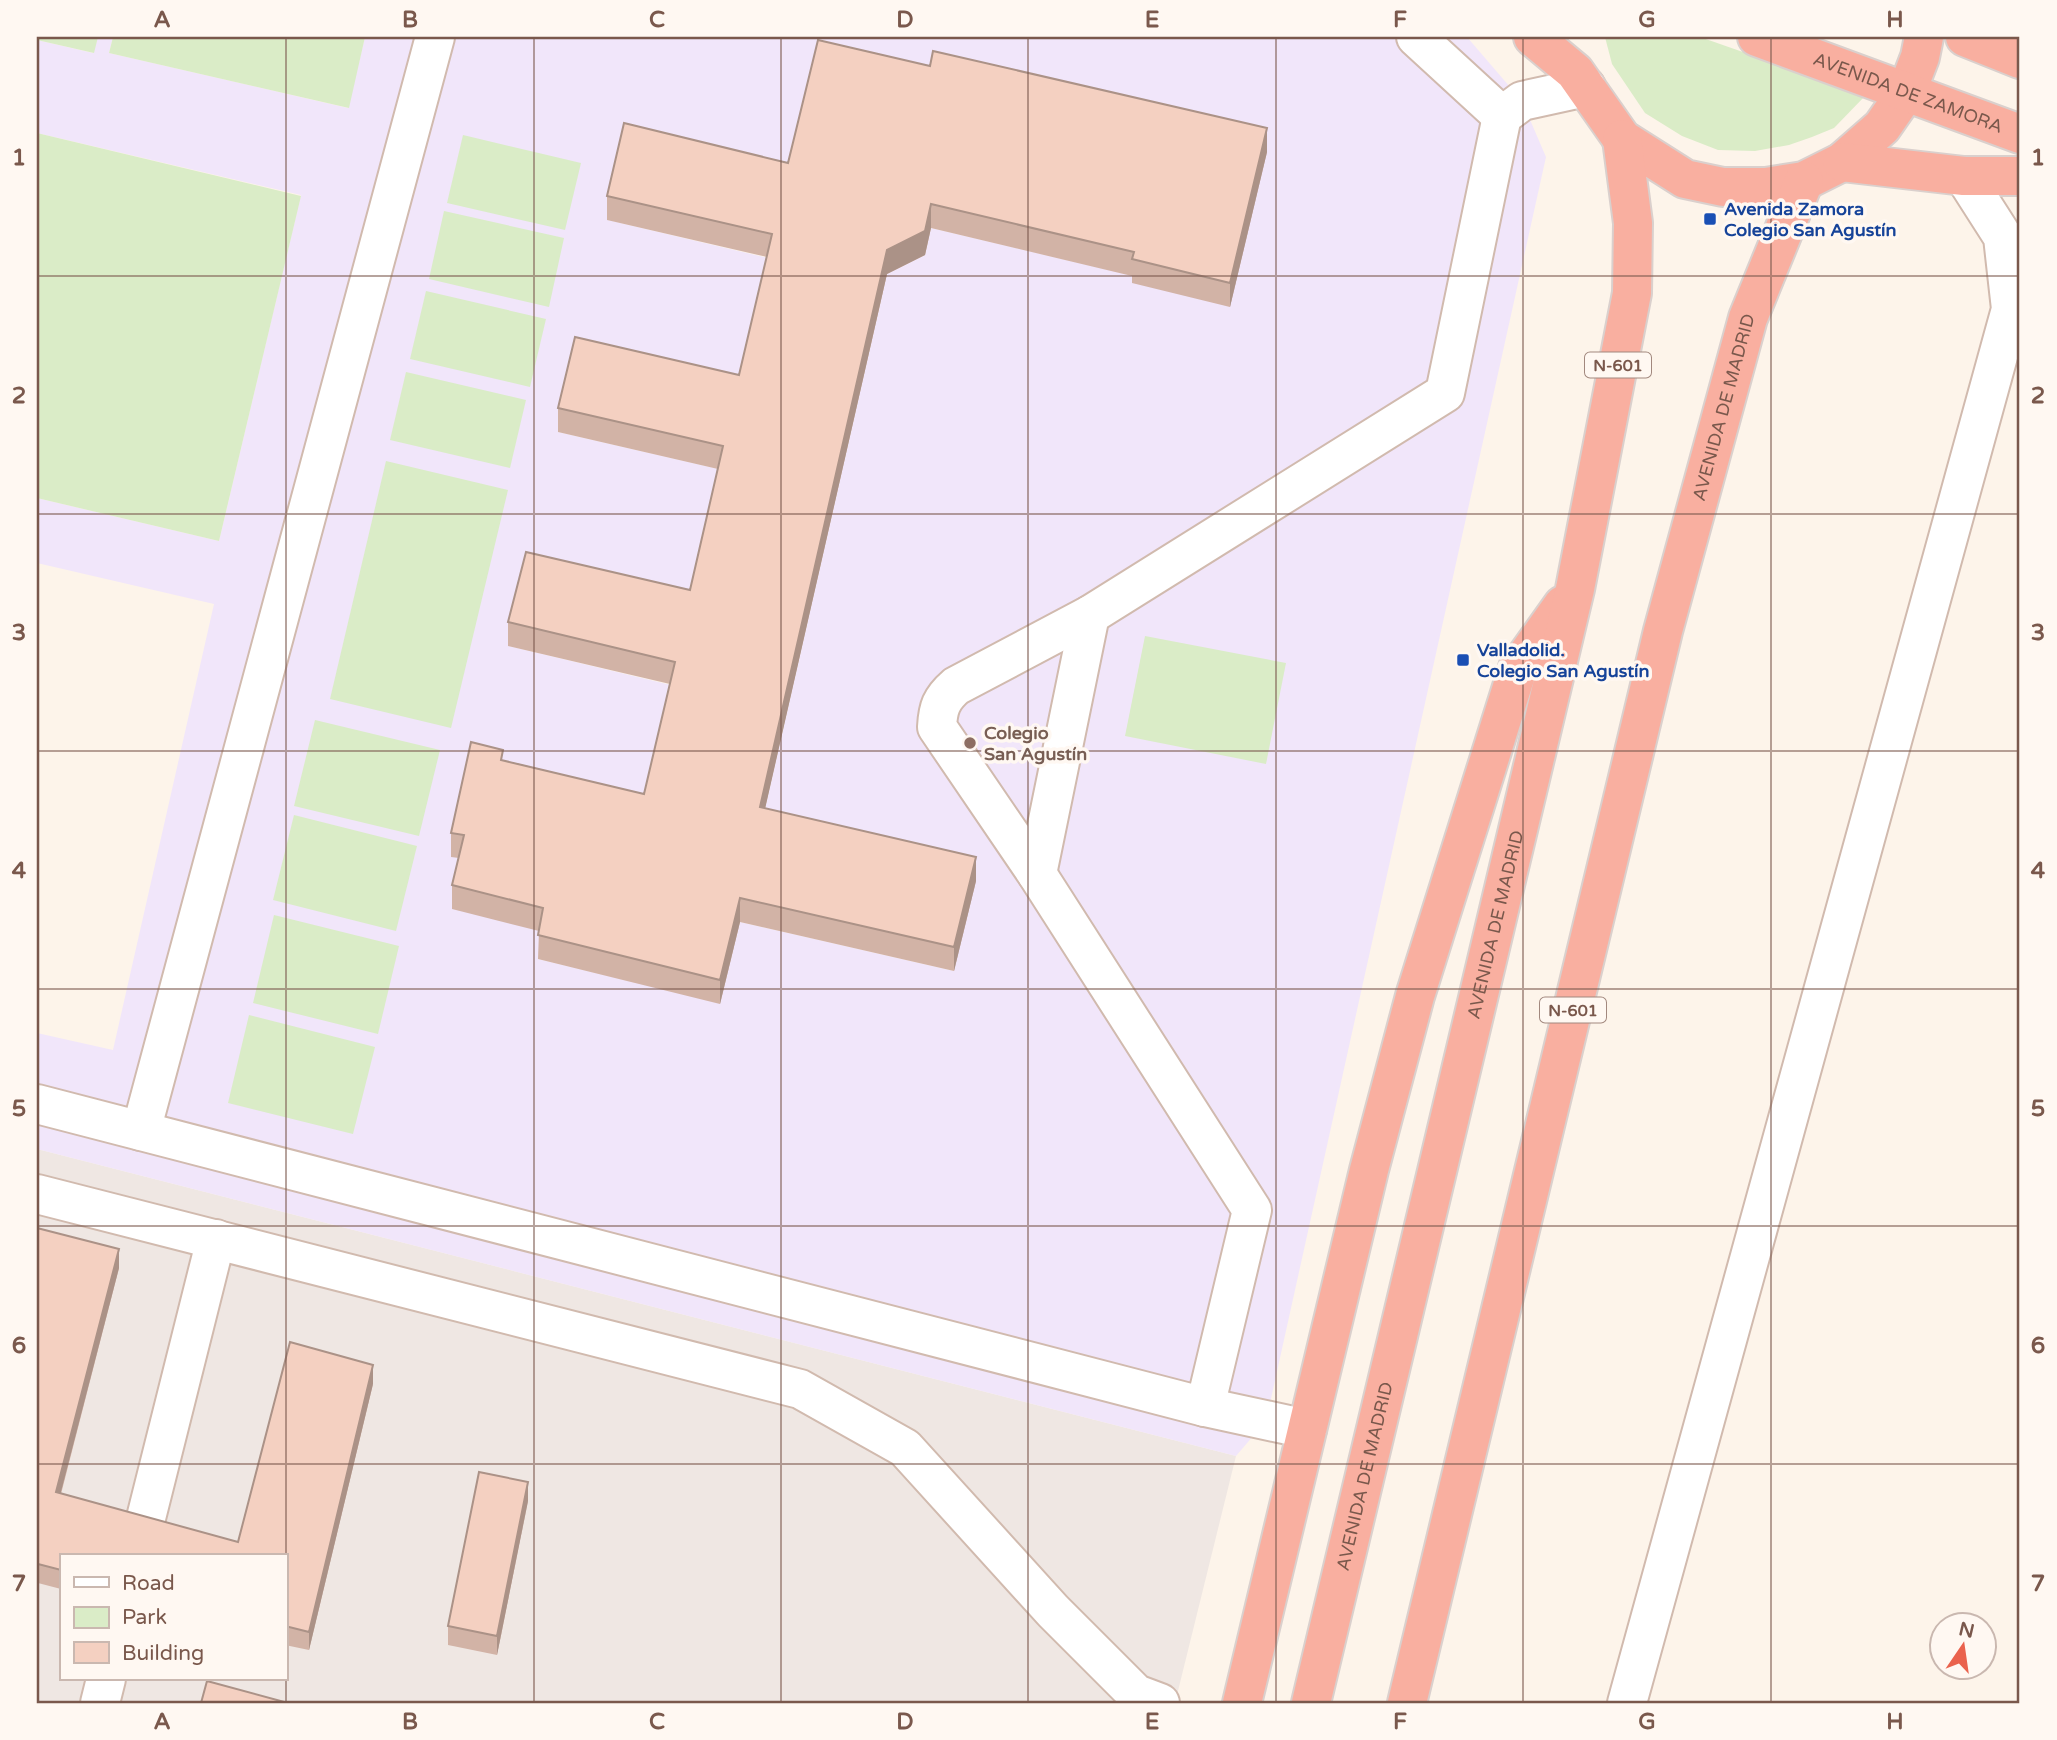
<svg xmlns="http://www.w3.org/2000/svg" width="2057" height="1740" font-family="'Varela Round',sans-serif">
  <rect width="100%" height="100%" fill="#fdf4ea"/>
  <path fill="#efe7e3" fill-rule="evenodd" d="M 37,1149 L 1236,1456 L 1175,1703 L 37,1703 ZM 61,1556 L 285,1556 L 285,1679 L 61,1679 Z"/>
  <path fill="#f1e6fa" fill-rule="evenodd" d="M 98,37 L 113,37 L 109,53 L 348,108 L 365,37 L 1467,37 L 1522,101 L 1546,157 L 1266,1421 L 1236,1456 L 37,1149 L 37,1033 L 113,1050 L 214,604 L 37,563 L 37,498 L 219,541 L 301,195 L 37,133 L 37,40 L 93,53 ZM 1267,152 L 1134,276 L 931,228 L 925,255 L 887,274 L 760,831 L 954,971 L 740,922 L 720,1003 L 538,959 L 543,932 L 464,859 L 451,856 L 644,818 L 675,686 L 509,646 L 690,614 L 723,470 L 558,432 L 739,399 L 772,259 L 608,220 L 788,187 Z"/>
  <g fill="#daecc7">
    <polygon points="37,37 98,37 94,53 37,40"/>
    <polygon points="113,37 365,37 349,108 109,53"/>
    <polygon points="1605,37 1700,37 1866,95 1834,128 1812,137 1789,145 1755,151 1718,150 1682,136 1645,113 1612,64"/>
    <polygon points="37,133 301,196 219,541 37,498"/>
    <polygon points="463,135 581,163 565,230 447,203"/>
    <polygon points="444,211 564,238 549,307 429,279"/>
    <polygon points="426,291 546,319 530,387 410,359"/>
    <polygon points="406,372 526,400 510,468 390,440"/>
    <polygon points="386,461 508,490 451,728 330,699"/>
    <polygon points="1145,636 1286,663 1266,764 1125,736"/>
    <polygon points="315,720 440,750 419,836 294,806"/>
    <polygon points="294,815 417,846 396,931 273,900"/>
    <polygon points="274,915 399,946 378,1034 253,1003"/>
    <polygon points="249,1015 375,1047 353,1134 228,1103"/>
  </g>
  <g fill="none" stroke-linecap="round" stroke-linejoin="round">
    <g stroke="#d1baae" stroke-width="42">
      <g id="minor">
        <polyline points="1416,37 1502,116"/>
        <path d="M 1090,615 L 956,686 C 941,699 938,708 937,727 L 1037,874 L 1252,1210 L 1205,1407"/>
        <polyline points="1037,874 1090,615 1445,393 1502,116 1522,101 1586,87"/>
        <polyline points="37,1104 1205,1407 1307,1429"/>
        <polyline points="141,1131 435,37"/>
        <polyline points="37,1194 800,1389 905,1448 1053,1611 1136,1694 1160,1703"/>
        <polyline points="142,1534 216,1239"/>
        <polyline points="100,1703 106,1679"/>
        <polyline points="1627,1703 2011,309 2003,237 1964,176"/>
      </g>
    </g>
    <g stroke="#dad0cd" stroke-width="42">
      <g id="highway">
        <polyline points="1533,37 1575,72 1622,139 1685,179 1723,187 1766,187 1804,181 1842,162 1882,127 1907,91 1920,57 1924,37"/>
        <path id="s1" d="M 1757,37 L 2020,134"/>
        <polyline points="1965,37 2020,59"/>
        <polyline points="1842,162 1964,176 2020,176"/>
        <polyline points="1242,1703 1369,1170 1415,996 1518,668 1563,605"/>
        <path id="s2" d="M 1311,1703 L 1575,589 L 1632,293 L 1633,223 L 1622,139"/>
        <path id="s3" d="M 1407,1703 L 1663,631 L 1748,318 L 1804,181"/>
      </g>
    </g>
    <use href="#minor" stroke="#fff" stroke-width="38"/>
    <use href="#highway" stroke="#f9afa0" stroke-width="38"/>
  </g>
  <g fill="#d2b3a6">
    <polygon points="1267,152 1230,307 1132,283 1132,276 931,228 925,255 887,274 765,808 976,881 954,971 740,922 720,1004 538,959 539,931 452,909 452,885 459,858 451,857 451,833 503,760 644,794 670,684 508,646 508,622 690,590 718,469 558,432 558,408 739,375 767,257 607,220 607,196 788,163"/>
    <polygon points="37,1228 119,1268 61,1494 238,1542 373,1384 309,1650 285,1645 285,1556 61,1556 61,1589 38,1583"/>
    <polygon points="528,1501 497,1655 448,1645 448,1626"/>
  </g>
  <g fill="#ab9287">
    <polygon points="1267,128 1267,152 1230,307 1230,283"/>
    <polygon points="931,204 931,228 925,255 887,274 760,831 760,807 887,250"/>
    <polygon points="976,857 976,881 954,971 954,947"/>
    <polygon points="740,898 740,922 720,1004 720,980"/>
    <polygon points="119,1249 119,1268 56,1511 56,1492"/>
    <polygon points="373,1365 373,1384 309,1650 309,1632"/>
    <polygon points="528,1482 528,1501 497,1655 497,1636"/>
    <polygon points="38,1564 38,1583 37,1587 37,1568"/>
  </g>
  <g fill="#f4d0c1" stroke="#ab9287" stroke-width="2">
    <polygon points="818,40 930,66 933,51 1267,128 1230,283 1132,259 1134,252 931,204 925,231 887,250 760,807 976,857 954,947 740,898 720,980 538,935 543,908 452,885 464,835 451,833 471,742 503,750 501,760 644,794 675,662 508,622 526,552 690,590 723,446 558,408 575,337 739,375 772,234 607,196 624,123 788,163"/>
    <polygon points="37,1228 119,1249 56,1492 238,1542 290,1342 373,1365 309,1632 285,1626 285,1556 61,1556 61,1570 38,1564 37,1568"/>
    <polygon points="479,1472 528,1482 497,1636 448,1626"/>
    <polygon points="207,1681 288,1703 201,1703"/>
  </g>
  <path fill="none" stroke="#7a584c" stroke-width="2" stroke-opacity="0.55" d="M 286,37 L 286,1703M 534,37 L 534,1703M 781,37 L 781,1703M 1028,37 L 1028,1703M 1276,37 L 1276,1703M 1523,37 L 1523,1703M 1771,37 L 1771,1703M 37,276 L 2020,276M 37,514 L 2020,514M 37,751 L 2020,751M 37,989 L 2020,989M 37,1226 L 2020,1226M 37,1464 L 2020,1464"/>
  <g fill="#1a4fb4" stroke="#fff8f2" stroke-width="2.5">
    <rect x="1703" y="212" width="14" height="14" rx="3.5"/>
    <rect x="1456" y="653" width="14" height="14" rx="3.5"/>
  </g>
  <circle fill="#8d6e63" stroke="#fff8f2" stroke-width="2.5" cx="970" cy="743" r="7"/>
  <g text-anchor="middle" stroke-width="7" stroke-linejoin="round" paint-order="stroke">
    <g fill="#fff8f2" stroke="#a2887e" stroke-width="2">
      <rect x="1585" y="352.5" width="66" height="25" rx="5"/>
      <rect x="1540" y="997.5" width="66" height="25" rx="5"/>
    </g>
    <g font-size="16" font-weight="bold" fill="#7a584c">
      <text x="1618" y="371">N-601</text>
      <text x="1573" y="1016">N-601</text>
    </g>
    <g font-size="18" fill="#7a584c" stroke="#fff8f2">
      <text dy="6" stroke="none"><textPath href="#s1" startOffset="161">AVENIDA DE ZAMORA</textPath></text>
      <text dy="6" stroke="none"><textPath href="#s3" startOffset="1334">AVENIDA DE MADRID</textPath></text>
      <text dy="6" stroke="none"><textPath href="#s2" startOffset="800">AVENIDA DE MADRID</textPath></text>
      <text dy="6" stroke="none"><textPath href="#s2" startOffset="233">AVENIDA DE MADRID</textPath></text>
    </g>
    <g font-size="18" font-weight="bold" fill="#164399" stroke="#fff8f2" text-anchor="start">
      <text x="1724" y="215">Avenida Zamora<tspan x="1724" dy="21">Colegio San Agustín</tspan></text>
      <text x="1477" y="656">Valladolid.<tspan x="1477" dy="21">Colegio San Agustín</tspan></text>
    </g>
    <g font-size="18" font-weight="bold" fill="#785e54" stroke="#fff8f2" text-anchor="start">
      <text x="984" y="739">Colegio<tspan x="984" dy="21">San Agustín</tspan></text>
    </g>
  </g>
  <rect width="2057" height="1740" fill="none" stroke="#fff8f2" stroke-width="77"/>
  <rect x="60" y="1554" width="228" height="126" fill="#fff8f2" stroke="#cab8b0" stroke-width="2"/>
  <rect x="74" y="1577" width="35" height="10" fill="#ffffff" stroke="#cab8b0" stroke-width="2"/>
  <text x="122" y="1590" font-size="21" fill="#7a584c">Road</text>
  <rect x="74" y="1607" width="35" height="21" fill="#daecc7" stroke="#cab8b0" stroke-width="2"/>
  <text x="122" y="1624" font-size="21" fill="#7a584c">Park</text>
  <rect x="74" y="1642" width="35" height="21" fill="#f4d0c1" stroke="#cab8b0" stroke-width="2"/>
  <text x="122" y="1660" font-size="21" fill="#7a584c">Building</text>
  <g transform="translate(1963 1646) rotate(13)"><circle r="33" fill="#fff8f2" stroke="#cab8b0" stroke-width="2"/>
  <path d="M0-5L12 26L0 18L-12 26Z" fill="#ea624d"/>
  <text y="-10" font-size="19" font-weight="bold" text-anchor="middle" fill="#7a584c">N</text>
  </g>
  <rect x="38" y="38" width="1980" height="1664" fill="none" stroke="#7a584c" stroke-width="2.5"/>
  <g font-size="23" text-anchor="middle" font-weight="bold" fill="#7a584c">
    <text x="162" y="27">A</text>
    <text x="410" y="27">B</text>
    <text x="657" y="27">C</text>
    <text x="905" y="27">D</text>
    <text x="1152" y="27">E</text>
    <text x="1400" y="27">F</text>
    <text x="1647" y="27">G</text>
    <text x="1895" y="27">H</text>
    <text x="19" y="165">1</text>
    <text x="2038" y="165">1</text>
    <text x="19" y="403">2</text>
    <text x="2038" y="403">2</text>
    <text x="19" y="640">3</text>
    <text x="2038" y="640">3</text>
    <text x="19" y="878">4</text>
    <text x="2038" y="878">4</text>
    <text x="19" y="1116">5</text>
    <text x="2038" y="1116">5</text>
    <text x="19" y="1353">6</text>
    <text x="2038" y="1353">6</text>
    <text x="19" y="1591">7</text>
    <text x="2038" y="1591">7</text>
    <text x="162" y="1729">A</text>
    <text x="410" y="1729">B</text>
    <text x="657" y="1729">C</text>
    <text x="905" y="1729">D</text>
    <text x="1152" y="1729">E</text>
    <text x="1400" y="1729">F</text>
    <text x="1647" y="1729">G</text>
    <text x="1895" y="1729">H</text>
  </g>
</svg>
